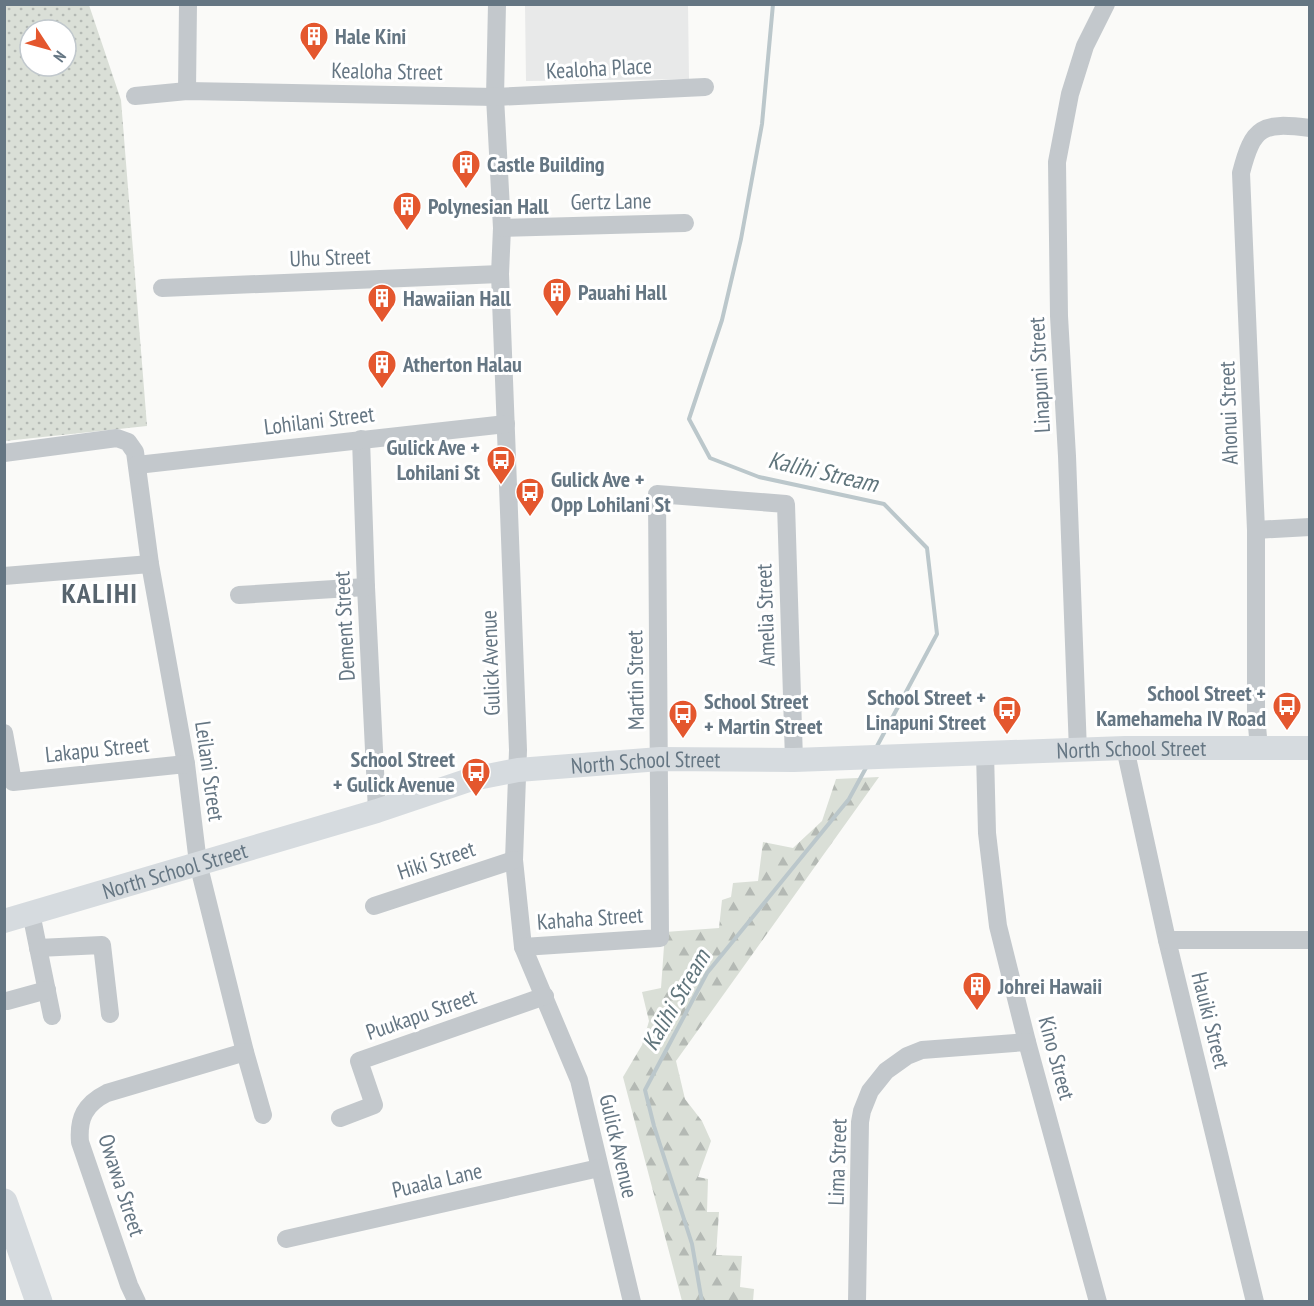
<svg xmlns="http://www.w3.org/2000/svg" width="1314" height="1306" font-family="'PT Sans Narrow',sans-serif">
  <defs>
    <pattern id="forest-firs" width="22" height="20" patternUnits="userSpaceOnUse" patternTransform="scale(1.5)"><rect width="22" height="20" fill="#dadfd7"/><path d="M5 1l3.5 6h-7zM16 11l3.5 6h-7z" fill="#b4b9b4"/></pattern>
    <pattern id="park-dots" width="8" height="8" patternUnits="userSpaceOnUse" patternTransform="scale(1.5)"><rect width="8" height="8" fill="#dadfd7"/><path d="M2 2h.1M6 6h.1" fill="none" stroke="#b4b9b4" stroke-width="1.8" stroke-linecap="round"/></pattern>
  </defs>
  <rect width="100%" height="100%" fill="#fafaf8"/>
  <polygon fill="#e8e9e9" points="525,5 692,5 688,5 689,79 526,81"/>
  <polygon fill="url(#forest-firs)" points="879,777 676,1061 685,1099 702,1121 711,1141 698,1177 708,1179 707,1212 719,1212 716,1255 742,1256 740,1287 754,1289 753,1301 682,1301 623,1077 642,1045 649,1021 642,992 661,988 665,932 719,928 722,900 731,897 733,883 758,881 763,842 793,848 822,821 836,779"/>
  <path fill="url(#park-dots)" fill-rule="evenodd" d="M 4,5 L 89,5 L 121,100 L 147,426 L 5,441 ZM 30,30 L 66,30 L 66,66 L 30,66 Z"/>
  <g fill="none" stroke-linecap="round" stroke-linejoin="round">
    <g stroke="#bbc7cb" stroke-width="4">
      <polyline points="773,4 762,124 741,239 722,320 689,419 710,458 759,477 884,504 927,548 937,634 876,748"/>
      <polyline points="702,1302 692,1244 654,1126 645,1090 707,973 849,799 867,766"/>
    </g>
    <g stroke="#c3c8cc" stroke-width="18">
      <polyline points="497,4 495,97 502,228 500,274 518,750 514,860 523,947 579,1080 632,1302"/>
      <polyline points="187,91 188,4"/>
      <polyline points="135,96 187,91 495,97 705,87"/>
      <polyline points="502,228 685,223"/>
      <polyline points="162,288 500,274"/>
      <polyline points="361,439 366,587 377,811"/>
      <polyline points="4,453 117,438 128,442 135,452 150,564 186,764 198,863 245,1052 263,1115"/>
      <polyline points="137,465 506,424"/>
      <polyline points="1256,530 1310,527"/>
      <polyline points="4,576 150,564"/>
      <polyline points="239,595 366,587"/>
      <polyline points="4,733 13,782 186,764"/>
      <polyline points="1125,748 1167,940 1255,1302"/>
      <path d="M 1259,749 L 1256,714 L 1256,530 L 1241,173 C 1253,126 1262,122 1310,128"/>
      <polyline points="1078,751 1067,456 1059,316 1057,162 1070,94 1085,46 1106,4"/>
      <polyline points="985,752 987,833 998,926 1027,1042 1098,1302"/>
      <polyline points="374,906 514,860"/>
      <polyline points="31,913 52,1016"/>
      <polyline points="1167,940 1310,940"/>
      <polyline points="523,947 660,938 657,494 786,504 794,760"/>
      <polyline points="38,948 102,945 110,1014"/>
      <polyline points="7,1001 47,990"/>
      <polyline points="340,1118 374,1105 359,1061 545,996"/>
      <polyline points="286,1239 599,1168"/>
      <path d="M 137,1302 L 129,1285 L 80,1142 C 78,1118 85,1104 107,1093 L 245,1052"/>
      <polyline points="857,1302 860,1122 862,1111 870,1091 886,1071 907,1056 922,1050 1027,1042"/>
    </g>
    <path stroke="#d6dbdf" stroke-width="24" id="s1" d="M 4,921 L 377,811 L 472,779 L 518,770 L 660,759 L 794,760 L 1125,748 L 1310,748"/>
    <polyline stroke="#d6dbdf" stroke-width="27" points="4,1202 39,1302"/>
  </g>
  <defs>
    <g id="building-pin" transform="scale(1.5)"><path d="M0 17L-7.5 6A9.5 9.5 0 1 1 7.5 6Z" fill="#e4572e" stroke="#fff"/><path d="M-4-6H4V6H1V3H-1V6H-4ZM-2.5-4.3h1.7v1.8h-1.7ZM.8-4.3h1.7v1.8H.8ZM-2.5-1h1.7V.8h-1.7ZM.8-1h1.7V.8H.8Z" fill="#fff"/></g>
    <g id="bus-pin" transform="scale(1.5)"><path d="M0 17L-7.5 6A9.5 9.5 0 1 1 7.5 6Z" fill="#e4572e" stroke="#fff"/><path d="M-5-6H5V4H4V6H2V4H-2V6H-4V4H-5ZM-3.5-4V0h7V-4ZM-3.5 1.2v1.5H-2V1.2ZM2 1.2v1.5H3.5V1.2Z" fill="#fff"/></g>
  </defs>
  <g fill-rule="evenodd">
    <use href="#building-pin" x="314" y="36"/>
    <use href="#building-pin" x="466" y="164"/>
    <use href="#building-pin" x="407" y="206"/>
    <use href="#building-pin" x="557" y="292"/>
    <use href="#building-pin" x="382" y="298"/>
    <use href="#building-pin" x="382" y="364"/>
    <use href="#bus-pin" x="501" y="460"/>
    <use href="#bus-pin" x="530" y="492"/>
    <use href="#bus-pin" x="1287" y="706"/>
    <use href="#bus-pin" x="1007" y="710"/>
    <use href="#bus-pin" x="683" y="714"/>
    <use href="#bus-pin" x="476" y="772"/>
    <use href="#building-pin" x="977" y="986"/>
  </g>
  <g text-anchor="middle" stroke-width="6" stroke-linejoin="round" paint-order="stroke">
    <g font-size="22" font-weight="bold" fill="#657683" stroke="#fff" text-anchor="start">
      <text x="335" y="44">Hale Kini</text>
      <text x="487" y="172">Castle Building</text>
      <text x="428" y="214">Polynesian Hall</text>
      <text x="578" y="300">Pauahi Hall</text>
      <text x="403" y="306">Hawaiian Hall</text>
      <text x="403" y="372">Atherton Halau</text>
      <text x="480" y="455" text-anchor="end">Gulick Ave +<tspan x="480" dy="25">Lohilani St</tspan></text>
      <text x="551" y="487">Gulick Ave +<tspan x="551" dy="25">Opp Lohilani St</tspan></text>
      <text x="1266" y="701" text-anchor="end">School Street +<tspan x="1266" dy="25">Kamehameha IV Road</tspan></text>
      <text x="986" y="705" text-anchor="end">School Street +<tspan x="986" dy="25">Linapuni Street</tspan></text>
      <text x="704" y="709">School Street<tspan x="704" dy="25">+ Martin Street</tspan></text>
      <text x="455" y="767" text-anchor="end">School Street<tspan x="455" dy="25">+ Gulick Avenue</tspan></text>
      <text x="998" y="994">Johrei Hawaii</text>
    </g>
    <g font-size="22" fill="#657683" stroke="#fff">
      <text transform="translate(599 68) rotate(-3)" y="8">Kealoha Place</text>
      <text transform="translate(387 71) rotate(1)" y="8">Kealoha Street</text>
      <text transform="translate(611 201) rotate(-1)" y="8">Gertz Lane</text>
      <text transform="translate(330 257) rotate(-2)" y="8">Uhu Street</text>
      <text transform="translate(1039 375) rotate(-93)" y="8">Linapuni Street</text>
      <text transform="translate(1228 413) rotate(-92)" y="8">Ahonui Street</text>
      <text transform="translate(319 420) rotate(-7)" y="8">Lohilani Street</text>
      <text transform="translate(765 615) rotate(-92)" y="8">Amelia Street</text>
      <text transform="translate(344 626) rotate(-93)" y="8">Dement Street</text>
      <text transform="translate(490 663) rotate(-92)" y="8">Gulick Avenue</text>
      <text transform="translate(635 680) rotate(-91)" y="8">Martin Street</text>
      <text transform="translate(97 749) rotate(-6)" y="8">Lakapu Street</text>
      <text dy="8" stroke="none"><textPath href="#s1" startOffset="1150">North School Street</textPath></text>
      <text dy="8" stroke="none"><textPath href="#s1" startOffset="664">North School Street</textPath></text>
      <text transform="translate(210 771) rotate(82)" y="8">Leilani Street</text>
      <text transform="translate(436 860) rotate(-18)" y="8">Hiki Street</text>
      <text dy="8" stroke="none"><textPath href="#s1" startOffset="178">North School Street</textPath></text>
      <text transform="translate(590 918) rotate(-4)" y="8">Kahaha Street</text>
      <text transform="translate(421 1014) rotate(-19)" y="8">Puukapu Street</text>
      <text transform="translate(1211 1020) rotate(76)" y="8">Hauiki Street</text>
      <text transform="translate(1057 1058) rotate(75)" y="8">Kino Street</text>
      <text transform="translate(619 1146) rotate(77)" y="8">Gulick Avenue</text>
      <text transform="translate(837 1162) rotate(-88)" y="8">Lima Street</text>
      <text transform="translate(437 1180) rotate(-13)" y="8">Puaala Lane</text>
      <text transform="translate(122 1185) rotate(72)" y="8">Owawa Street</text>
    </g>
    <g font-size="24" font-style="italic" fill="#60757c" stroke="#fff">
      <text transform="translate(823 472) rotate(13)" y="8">Kalihi Stream</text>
      <text transform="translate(676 1000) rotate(-60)" y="8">Kalihi Stream</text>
    </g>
    <g font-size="28" font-weight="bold" letter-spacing="1.5" fill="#57646e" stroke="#fff">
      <text x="100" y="603">KALIHI</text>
    </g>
  </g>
  <rect width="1314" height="1306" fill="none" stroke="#657683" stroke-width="12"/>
  <g transform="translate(48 48) rotate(126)"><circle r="28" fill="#ffffff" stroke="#c1c8cd" stroke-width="1.5"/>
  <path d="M0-4.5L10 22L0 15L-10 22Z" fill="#e4572e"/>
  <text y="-9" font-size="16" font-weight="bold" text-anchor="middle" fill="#657683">N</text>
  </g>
</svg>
